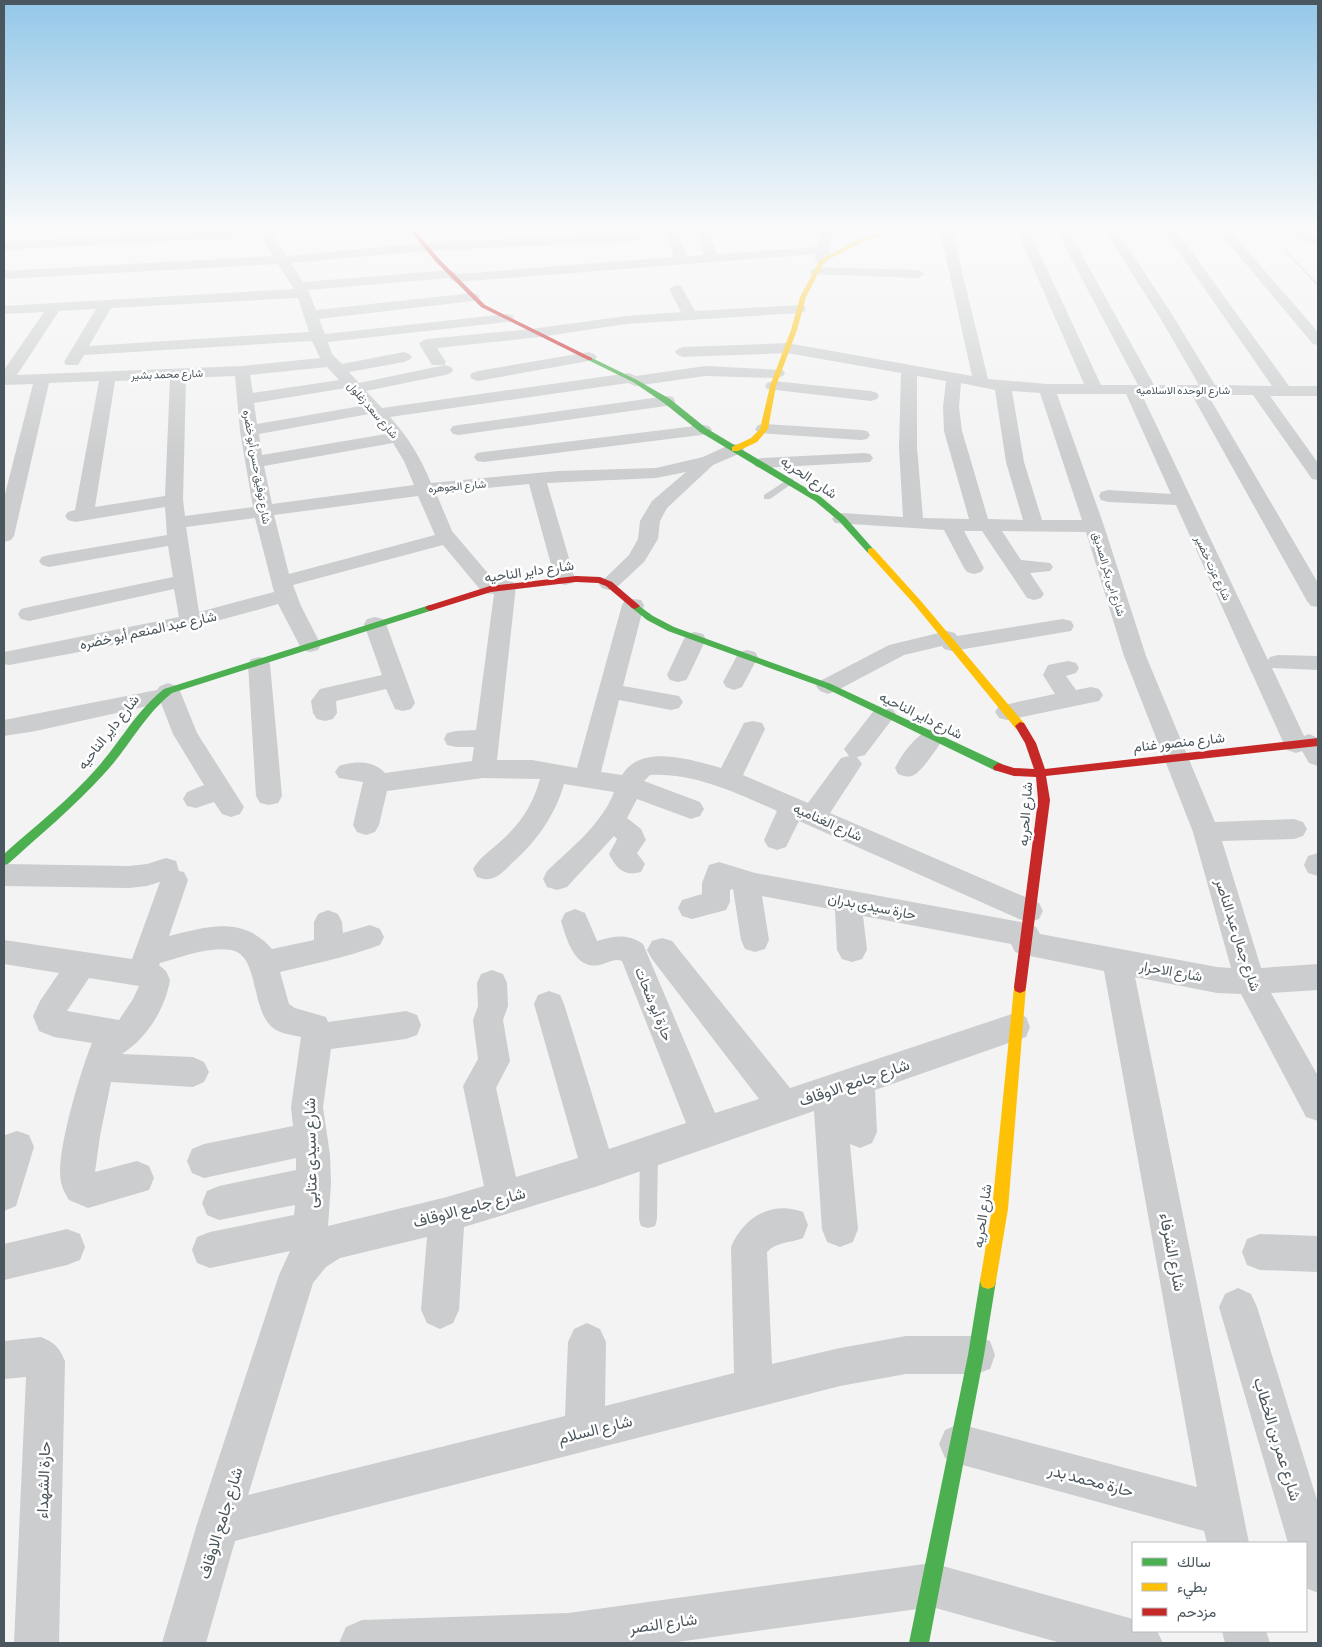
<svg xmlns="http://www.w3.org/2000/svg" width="1322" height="1647" font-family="'Sofia Sans Condensed',Vazirmatn,sans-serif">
  <rect width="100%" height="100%" fill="#f3f3f3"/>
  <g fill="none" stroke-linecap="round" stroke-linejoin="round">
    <polyline stroke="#bbc4c1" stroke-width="2" stroke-dasharray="2 1" stroke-linecap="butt" points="1284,250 1318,285"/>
    <g fill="#cbcdce" fill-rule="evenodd">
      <polygon points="790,478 793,479 793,483 770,499 764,499 764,495"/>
      <polygon points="649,1143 655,1146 658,1152 657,1219 655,1226 648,1228 641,1226 639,1219 640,1152 643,1146"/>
    </g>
    <g fill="#cbcdce" fill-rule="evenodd">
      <path d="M 257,226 L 303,226 L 301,229 L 273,233 L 286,256 L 426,243 L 637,233 L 643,237 L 637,241 L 424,251 L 291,263 L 303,282 L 451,270 L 458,274 L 674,257 L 663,226 L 675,226 L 687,256 L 704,255 L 695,226 L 707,226 L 717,254 L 817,247 L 819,226 L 831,226 L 829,261 L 822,265 L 815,261 L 816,254 L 455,282 L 448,278 L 308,290 L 316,310 L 473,293 L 478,294 L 480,297 L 478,300 L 473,301 L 319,319 L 325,334 L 507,314 L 512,315 L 514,318 L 512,321 L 507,322 L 328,342 L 332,354 L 342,364 L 404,352 L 409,354 L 412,357 L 409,360 L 404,362 L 349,372 L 359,383 L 445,365 L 451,367 L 453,370 L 451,373 L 445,375 L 366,391 L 382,408 L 629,373 L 636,376 L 705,366 L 783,370 L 785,373 L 783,376 L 777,378 L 705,376 L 635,386 L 628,383 L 390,417 C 408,437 421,458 431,483 L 558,471 L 656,468 L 703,457 L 729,445 L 735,444 L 741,445 L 744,449 L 741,453 L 713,465 L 667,508 L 660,521 L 658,539 L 644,562 L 616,588 L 609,590 L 602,588 L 599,584 L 629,555 L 638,539 L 640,521 L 652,501 L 686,472 L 656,478 L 547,483 L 575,579 L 572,583 L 565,585 L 558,583 L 555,579 L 529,484 L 436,493 L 452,531 L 497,584 L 499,582 L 506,580 L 513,582 L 516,586 L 497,760 L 532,760 L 577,768 L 622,605 L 625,600 L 633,599 L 641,600 L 644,605 L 623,686 L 679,696 L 683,702 L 679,708 L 671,710 L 619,700 L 601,772 L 622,775 C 641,743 692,760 721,768 L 744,723 L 753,721 L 762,723 L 765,729 L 743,775 L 808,803 L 841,758 L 849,756 L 844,749 L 876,708 L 884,706 L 892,708 L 896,714 L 865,755 L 857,757 L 862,764 L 830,813 L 1039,903 L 1043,911 L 1039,919 L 1029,922 L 1019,919 L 799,821 L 786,847 L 777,850 L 768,847 L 764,840 L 777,811 C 736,793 696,773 650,775 L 644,781 L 700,802 L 704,809 L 700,816 L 691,819 L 637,799 L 627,818 L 641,829 L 646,840 L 637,853 L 645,864 L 641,872 C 624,877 616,868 609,854 L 617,839 L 614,836 L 567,887 L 557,890 L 547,887 L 543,879 L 547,871 C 571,848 602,824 614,792 L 564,784 C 555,816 536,842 511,864 C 505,870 498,878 489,879 C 485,880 481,878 477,877 L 473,869 C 480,857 491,850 501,841 C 520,824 533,805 540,779 L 483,778 L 387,791 L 379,825 L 375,832 L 366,835 L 357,832 L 353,825 L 363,782 L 339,778 L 335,772 L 339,766 C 354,761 373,760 385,773 L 472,761 L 474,747 L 456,747 L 447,745 L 444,739 L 447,733 L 456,731 L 476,730 L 494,594 L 483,593 L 443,545 L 293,585 L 301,606 L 321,645 L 318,650 L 310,652 L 302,650 L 278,604 C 190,630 100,649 9,665 L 4,664 L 4,652 L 179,617 L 174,589 L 29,621 L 21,619 L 18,614 L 21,609 L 29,607 L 173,577 L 168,546 L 49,567 L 42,565 L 39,561 L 42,557 L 49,555 L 167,535 L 165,507 L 75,522 L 68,520 L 65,516 L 68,512 L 75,510 L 99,381 L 49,383 L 14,536 L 11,540 L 4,542 L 4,498 L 33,384 L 4,385 L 4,370 L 44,312 L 4,314 L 4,306 L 294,289 L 278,264 L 4,279 L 4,271 L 273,256 L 262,236 L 4,250 L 4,242 L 258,229 ZM 298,298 L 309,332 L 89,346 L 111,308 ZM 96,309 L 64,362 L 66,365 L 78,365 L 84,355 L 312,341 L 320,358 L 242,366 L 17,375 L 59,311 ZM 327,367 L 339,380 L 253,393 L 250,375 ZM 235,376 L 240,431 L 253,507 L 185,516 L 183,500 L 186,378 ZM 170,379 L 165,496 L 95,507 L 115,381 ZM 346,388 L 361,406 L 257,424 L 254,403 ZM 369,414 L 386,434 L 262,455 L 259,434 ZM 393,443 L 404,461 L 414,485 L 272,504 L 264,466 ZM 418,496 L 435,535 L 289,574 L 274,515 ZM 255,518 L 274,592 L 199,612 L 186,527 Z"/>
      <polygon points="448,226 460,226 464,233 462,236 454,236"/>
      <path d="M 939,226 L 951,226 L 988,379 L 1047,384 L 1084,384 L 1015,226 L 1027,226 L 1101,385 L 1138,385 L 1054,226 L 1066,226 L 1154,385 L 1199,385 L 1159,316 L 1102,226 L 1114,226 L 1173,316 L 1215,385 L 1272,386 L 1161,226 L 1173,226 L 1289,386 L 1318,386 L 1318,396 L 1270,396 L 1318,463 L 1318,480 L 1312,479 L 1253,395 L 1208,395 L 1318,583 L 1318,607 L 1311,606 L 1307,601 L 1192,395 L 1142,395 L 1268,660 L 1270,657 L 1278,655 L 1318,656 L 1318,670 L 1272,668 L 1304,736 L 1309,734 L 1318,738 L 1318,766 L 1309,763 L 1302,751 L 1296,753 L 1287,750 L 1284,744 L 1176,505 L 1108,502 L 1101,500 L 1099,496 L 1101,492 L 1108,490 L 1171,494 L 1126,394 L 1057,394 L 1104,526 L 1146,656 L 1215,822 L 1294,819 L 1303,822 L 1307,829 L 1303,836 L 1294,839 L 1222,841 L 1261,968 L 1318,964 L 1318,990 L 1271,993 L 1318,1076 L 1318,1121 L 1306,1117 L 1241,994 L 1217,993 L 1135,977 L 1249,1543 L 1207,1543 L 1204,1531 L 959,1464 L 945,1458 L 939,1444 L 945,1430 L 959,1424 L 1197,1487 L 1104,971 L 1025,955 L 1015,952 L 1011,944 L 863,916 L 867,950 L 862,959 L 852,962 L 842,959 L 837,950 L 835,910 L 762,896 L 769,940 L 765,949 L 755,952 L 745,949 L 741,940 L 733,889 L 730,890 L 730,902 L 726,910 L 692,919 L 682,916 L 678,908 L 682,900 L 702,894 L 702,883 L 709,865 L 719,862 L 755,873 L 1026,923 L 1036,927 L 1040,934 L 1217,967 L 1231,968 L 1193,832 L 1124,656 L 1086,532 L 1002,531 L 1021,560 L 1050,563 L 1053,567 L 1050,571 L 1030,573 L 1044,594 L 1041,598 L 1034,600 L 1027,598 L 982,531 L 964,531 L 984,568 L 981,572 L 974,574 L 967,572 L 964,568 L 944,530 L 835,523 L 832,519 L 835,515 L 842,513 L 903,517 L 899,447 L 901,373 L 787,353 L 683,357 L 678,355 L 675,352 L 678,349 L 683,347 L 787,343 L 972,376 ZM 917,376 L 946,381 L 943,407 L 944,431 L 969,519 L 923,518 L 917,447 ZM 961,383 L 995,390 L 1006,462 L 1023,520 L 988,519 L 962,431 L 959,407 ZM 1012,391 L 1040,393 L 1082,520 L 1042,520 L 1024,462 Z"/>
      <polygon points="1214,226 1226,226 1318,332 1318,345 1313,344"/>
      <polygon points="1266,226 1284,226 1318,237 1318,245 1268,229"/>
      <polygon points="816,267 918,270 925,274 918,278 811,274 809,271"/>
      <polygon points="676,285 681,286 695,311 799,305 804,306 806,309 804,312 799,313 626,324 540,337 437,348 446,362 444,365 432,365 419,344 422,341 427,339 531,329 626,316 681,312 669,289"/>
      <polygon points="589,352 594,354 597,357 594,360 478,381 472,379 470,376 472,373 478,371"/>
      <polygon points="773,381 871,391 877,393 879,396 877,399 871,401 767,389 765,386 767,383"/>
      <polygon points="667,396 673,397 675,401 673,405 459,435 453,434 450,430 453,426 459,425"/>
      <polygon points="764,424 861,430 867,431 870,435 867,439 861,440 758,433 755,429 758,425"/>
      <polygon points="703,425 709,426 712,430 709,434 483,462 477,461 474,457 477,453 483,452"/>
      <polygon points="864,453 870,454 873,458 870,462 762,468 756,467 753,463 756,459 762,458"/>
      <polygon points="375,617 383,619 386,624 415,703 411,709 403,711 395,709 386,689 336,701 337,713 333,719 325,721 317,719 313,713 311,701 320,689 382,675 364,624 367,619"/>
      <polygon points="1063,619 1071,621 1074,626 1071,631 952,651 944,649 942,646 904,655 836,691 828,694 820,691 816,686 820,681 889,645 947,631 955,633 957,636"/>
      <polygon points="695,632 703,634 706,639 689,675 686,680 678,682 670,680 667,675 684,639 687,634"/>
      <polygon points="747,650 755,652 758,657 742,687 734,690 726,687 723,682 739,652"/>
      <polygon points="259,657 267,659 270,664 282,796 278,803 269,805 260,803 256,796 248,664 251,659"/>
      <polygon points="1068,661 1076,663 1079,668 1076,673 1066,676 1076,690 1091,687 1099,689 1103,695 1099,701 1007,720 999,718 995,712 999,706 1055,694 1043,675 1048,665"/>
      <polygon points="168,683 176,686 180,691 197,733 244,807 240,814 231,817 222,814 214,802 196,808 187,806 183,799 187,792 204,785 173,734 161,703 36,731 4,736 4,720 157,690 160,686"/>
      <path d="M 932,729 L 941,731 L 944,737 C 939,746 922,771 914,775 C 908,778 904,776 898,774 L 895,768 C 902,754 917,733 932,729 Z"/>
      <polygon points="1318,853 1318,876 1308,873 1304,865 1308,856"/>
      <path d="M 166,858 L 176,861 L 179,871 L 184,872 L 188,880 L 169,936 C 207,927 242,915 272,949 L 314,940 L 314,922 L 318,914 L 328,910 L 338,914 L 342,922 L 343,933 L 370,925 L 380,929 L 384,937 L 380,945 C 347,957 314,964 280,972 L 289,1004 L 295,1008 L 326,1017 L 328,1022 L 406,1011 L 417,1015 L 421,1025 L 417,1035 L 406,1039 L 331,1049 L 323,1107 L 330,1155 L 331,1184 L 328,1226 L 447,1197 L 484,1186 L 463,1086 L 478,1059 L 473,1020 L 478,1006 L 477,983 L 481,974 L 492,970 L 503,974 L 507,983 L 508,1006 L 503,1020 L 510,1061 L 496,1088 L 516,1177 L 578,1158 L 534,1004 L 538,995 L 549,991 L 560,995 L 564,1004 L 609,1149 L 686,1123 L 622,961 C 615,958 609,962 603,964 C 575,973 567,940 561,921 L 565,913 L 575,909 L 585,913 L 597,941 C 615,936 627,933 643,944 L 715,1113 L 759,1099 L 652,959 L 647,950 L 652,941 L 662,938 L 672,941 L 790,1088 L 1015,1013 L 1026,1017 L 1030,1027 L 1026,1037 L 875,1090 L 877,1132 L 872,1143 L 860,1148 L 850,1144 L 858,1229 L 853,1242 L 840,1247 L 827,1242 L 822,1229 L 814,1111 L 598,1186 L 464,1227 L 459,1310 L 453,1323 L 440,1329 L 427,1323 L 421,1310 L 427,1237 L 340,1258 L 326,1267 L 313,1283 L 248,1495 L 565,1416 L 568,1342 L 574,1329 L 587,1323 L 600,1329 L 606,1342 L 605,1406 L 734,1373 L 731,1247 C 743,1218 771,1200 803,1212 L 808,1225 L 803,1238 C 790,1243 776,1242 767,1252 L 772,1364 L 840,1348 L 906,1336 L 976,1336 L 990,1341 L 995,1355 L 990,1369 L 976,1374 L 906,1374 L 840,1386 L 235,1541 L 206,1643 L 162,1643 L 197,1524 L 279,1275 L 290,1251 L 210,1268 L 197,1263 L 192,1250 L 197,1237 L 210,1232 L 294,1215 L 295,1205 L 219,1220 L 207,1215 L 202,1203 L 207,1191 L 219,1186 L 296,1170 L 296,1158 L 204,1178 L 192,1173 L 187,1161 L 192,1149 L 204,1144 L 293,1126 L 291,1107 L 301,1037 C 293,1035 283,1034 276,1030 C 249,1014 261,955 231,950 C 208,946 182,957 160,963 L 159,965 L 166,971 L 170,980 C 165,1009 147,1038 122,1054 L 193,1057 L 204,1062 L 209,1072 L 204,1082 L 193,1087 L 111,1082 L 100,1136 L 95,1172 L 137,1161 L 149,1166 L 154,1178 L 149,1190 L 88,1208 L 69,1200 C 66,1195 62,1188 61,1182 C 55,1156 81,1069 92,1043 L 54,1037 L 39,1031 L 33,1016 L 40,1001 L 59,973 L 4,964 L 4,940 L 132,959 L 160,882 L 147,886 L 129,888 L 4,886 L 4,864 L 129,866 L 147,864 ZM 89,978 L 139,986 L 133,999 L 119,1020 L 67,1011 Z"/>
      <polygon points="17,1131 29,1135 34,1147 16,1206 4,1211 4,1139 5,1135"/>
      <polygon points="67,1229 80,1234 85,1247 80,1260 67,1265 4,1280 4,1244"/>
      <polygon points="1260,1234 1318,1236 1318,1272 1260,1270 1247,1265 1242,1252 1247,1239"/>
      <polygon points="1238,1288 1251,1294 1257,1307 1318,1503 1318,1593 1306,1588 1306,1543 1288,1543 1219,1307 1225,1294"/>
      <path d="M 41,1337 C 55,1343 59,1347 65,1361 L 59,1643 L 14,1643 L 26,1377 L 4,1379 L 4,1341 Z"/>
      <polygon points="932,1563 1133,1619 1133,1631 1157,1631 1163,1643 1061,1643 932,1607 670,1643 339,1643 346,1627 362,1620 568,1613"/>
      <polygon points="1222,1631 1266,1631 1270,1643 1225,1643"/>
    </g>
    <g fill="#4caf50" fill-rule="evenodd">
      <polygon points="590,357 637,380 670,399 706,428 821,497 845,517 875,551 874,553 868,553 839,521 815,501 700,432 664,403 633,382 588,360 587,359"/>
      <polygon points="635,603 653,616 674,627 831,684 1002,764 1003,767 998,771 994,770 825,688 668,631 647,620 632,608 630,606"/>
      <path d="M 430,605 L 433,606 L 433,610 L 172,693 C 143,716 128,749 103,775 C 74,807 40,835 8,864 L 4,865 L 4,854 C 35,826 69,800 97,768 C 121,741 136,711 164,689 Z"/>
      <polygon points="988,1273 994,1275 996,1281 984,1355 929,1643 909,1643 968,1355 980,1281 982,1275"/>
    </g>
    <g fill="#ffc107" fill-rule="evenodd">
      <polygon points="899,226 906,226 862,242 824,262 806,297 797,330 776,386 768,429 757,442 738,451 732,451 732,447 751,438 760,429 770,386 791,330 800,297 820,260 858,240"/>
      <polygon points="871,548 874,549 920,600 1024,723 1025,726 1024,729 1016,729 914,604 868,553 868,549"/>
      <polygon points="1020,981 1025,983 1026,987 1008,1209 996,1281 994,1287 988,1289 982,1287 980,1281 992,1209 1014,987 1015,983"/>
    </g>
    <g fill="#c62828" fill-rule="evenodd">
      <polygon points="406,226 411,226 440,260 485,305 592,358 592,360 588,360 481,307 436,262"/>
      <polygon points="576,576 600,577 612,582 640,606 635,609 632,608 606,586 598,583 576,582 491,592 430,611 425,608 427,606 490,586"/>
      <polygon points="1020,722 1024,723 1036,743 1045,769 1318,738 1318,746 1046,776 1050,800 1026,987 1025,991 1020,993 1015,991 1014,987 1038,800 1036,777 1014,776 994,770 993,767 998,763 1014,768 1034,769 1025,743 1015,726"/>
    </g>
  </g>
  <linearGradient id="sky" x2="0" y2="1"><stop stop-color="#93c7e8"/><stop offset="0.5" stop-color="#fafafa"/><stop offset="1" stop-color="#fafafa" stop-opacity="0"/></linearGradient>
  <rect width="1322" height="456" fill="url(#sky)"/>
  <g text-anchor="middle" stroke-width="5" stroke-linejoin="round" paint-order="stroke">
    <g font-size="11" fill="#4b575e" stroke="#fff">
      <text transform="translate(167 374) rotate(-2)" y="4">شارع محمد بشير</text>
      <text x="1183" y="394">شارع الوحده الاسلاميه</text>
      <text transform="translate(373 410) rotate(49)" y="4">شارع سعد زغلول</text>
      <text transform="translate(257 467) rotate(80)" y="4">شارع توفيق حسن أبو خضره</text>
      <text transform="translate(457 486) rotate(-5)" y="4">شارع الجوهره</text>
      <text transform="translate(1213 568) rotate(65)" y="4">شارع عزت خضير</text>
      <text transform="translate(1109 574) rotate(73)" y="4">شارع ابى بكر الصديق</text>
    </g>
    <g font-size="14" fill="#4b575e" stroke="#fff">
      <text transform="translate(809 477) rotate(34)" y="5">شارع الحريه</text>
      <text transform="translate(529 571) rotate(-8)" y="5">شارع داير الناحيه</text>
      <text transform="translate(148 630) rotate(-12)" y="5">شارع عبد المنعم أبو خضره</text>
      <text transform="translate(921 715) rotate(26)" y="5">شارع داير الناحيه</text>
      <text transform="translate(108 732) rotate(-52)" y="5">شارع داير الناحيه</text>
      <text transform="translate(1179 742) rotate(-6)" y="5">شارع منصور غنام</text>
      <text transform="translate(1025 814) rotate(-86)" y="5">شارع الحريه</text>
      <text transform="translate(828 822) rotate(24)" y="5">شارع الغناميه</text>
      <text transform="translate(872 906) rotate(11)" y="5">حارة سيدى بدران</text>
      <text transform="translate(1238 935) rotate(72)" y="5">شارع جمال عبد الناصر</text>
      <text transform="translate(1171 971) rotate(10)" y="5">شارع الاحرار</text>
      <text transform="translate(654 1004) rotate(68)" y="5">حارة أبو شحات</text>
      <text transform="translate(982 1216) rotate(-82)" y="5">شارع الحريه</text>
    </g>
    <g font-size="16" fill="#4b575e" stroke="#fff">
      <text transform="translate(854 1082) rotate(-19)" y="6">شارع جامع الاوقاف</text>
      <text transform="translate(310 1153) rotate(-91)" y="6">شارع سيدى عتابى</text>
      <text transform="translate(469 1207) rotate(-15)" y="6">شارع جامع الاوقاف</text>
      <text transform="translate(1173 1252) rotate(79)" y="6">شارع الشرفاء</text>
      <text transform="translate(595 1429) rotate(-14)" y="6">شارع السلام</text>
      <text transform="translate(1278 1439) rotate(73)" y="6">شارع عمر بن الخطاب</text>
      <text transform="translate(43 1480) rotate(-88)" y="6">حارة الشهداء</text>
      <text transform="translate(1091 1480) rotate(15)" y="6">حارة محمد بدر</text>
      <text transform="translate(220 1523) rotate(-73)" y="6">شارع جامع الاوقاف</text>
      <text transform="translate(663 1623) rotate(-8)" y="6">شارع النصر</text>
    </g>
  </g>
  <rect width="1322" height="1647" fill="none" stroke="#4b575e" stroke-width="10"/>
  <rect x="1132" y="1542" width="175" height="90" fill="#ffffff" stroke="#b7bcbf"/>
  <rect x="1142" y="1558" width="25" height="8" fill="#4caf50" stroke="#b7bcbf"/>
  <text x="1177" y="1567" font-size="15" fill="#4b575e">سالك</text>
  <rect x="1142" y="1583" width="25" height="8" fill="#ffc107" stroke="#b7bcbf"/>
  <text x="1177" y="1592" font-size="15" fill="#4b575e">بطيء</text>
  <rect x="1142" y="1608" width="25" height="8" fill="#c62828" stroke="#b7bcbf"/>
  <text x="1177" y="1617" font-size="15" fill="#4b575e">مزدحم</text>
</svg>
